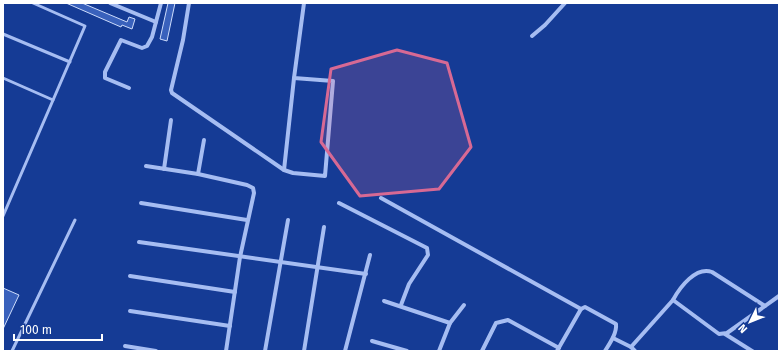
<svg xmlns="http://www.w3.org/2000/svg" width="782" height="354" font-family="'Fira Sans',sans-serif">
  <rect width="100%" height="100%" fill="#153b95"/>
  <g fill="#3961bc" stroke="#cddcfc">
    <polygon points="66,3 82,3 127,22 129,17 135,19 132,29 122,25 121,27"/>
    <polygon points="168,3 175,3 167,41 160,39"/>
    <polygon points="3,288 19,295 3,329"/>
  </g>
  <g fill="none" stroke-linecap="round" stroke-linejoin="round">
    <g stroke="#a6bdf2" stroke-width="3">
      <polyline points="3,34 70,62"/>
      <polyline points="3,78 53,100"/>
      <polyline points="3,216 85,26 33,3"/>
      <polyline points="12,351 75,220"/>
    </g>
    <g stroke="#a6bdf2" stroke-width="4">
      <polyline points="110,3 156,22"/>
      <polyline points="189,3 183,40 171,90 172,93 284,170 293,173 325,176 333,81 294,78 304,3"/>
      <polyline points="532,36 545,25 565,3"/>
      <polyline points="129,88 105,78 105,72 121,40 142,48 147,46 152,37 161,3"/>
      <polyline points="146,166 198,174 247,185 253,188 254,193 240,257 226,351"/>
      <polyline points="164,169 171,120"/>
      <polyline points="284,170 294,78"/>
      <polyline points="198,174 204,140"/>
      <polyline points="381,198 581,309"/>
      <polyline points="141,203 247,220"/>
      <polyline points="339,203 427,248 428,255 409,284 401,305"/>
      <polyline points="139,242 366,274"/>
      <polyline points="130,276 235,292"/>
      <path d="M 673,300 C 680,287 696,266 712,272 L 765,306"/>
      <polyline points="384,301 450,323"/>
      <polyline points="130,311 230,326"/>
      <polyline points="725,334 752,351"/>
      <polyline points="613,338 631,347 635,351"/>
      <polyline points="372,341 407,351"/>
      <polyline points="125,346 156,351"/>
      <polyline points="631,347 673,300 719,334 727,333 779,296"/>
      <polyline points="265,351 288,220"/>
      <polyline points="304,351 324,227"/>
      <polyline points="345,351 370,255"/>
      <polyline points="439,351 450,323 464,305"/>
      <polyline points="482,351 496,323 508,320 559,348"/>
      <path d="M 557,351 L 581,309 L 585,307 L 616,324 C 617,333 610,343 605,351"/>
    </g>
  </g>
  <path fill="#d76994" fill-opacity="0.2" stroke="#d76994" stroke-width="3" stroke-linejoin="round" d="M 397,50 L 447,63 L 471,147 L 439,189 L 360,196 L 321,142 L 331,69 Z"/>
  <rect width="782" height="354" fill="none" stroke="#ffffff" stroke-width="8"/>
  <g transform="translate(750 322) rotate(227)" stroke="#153b95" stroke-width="3" paint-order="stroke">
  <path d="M0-3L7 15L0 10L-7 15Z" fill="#ffffff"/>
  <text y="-6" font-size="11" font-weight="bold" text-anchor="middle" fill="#ffffff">N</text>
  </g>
  <path d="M14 334v6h88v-6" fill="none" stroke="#ffffff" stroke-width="2"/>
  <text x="20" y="334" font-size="12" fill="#ffffff" stroke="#153b95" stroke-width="3" paint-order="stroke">100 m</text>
</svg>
